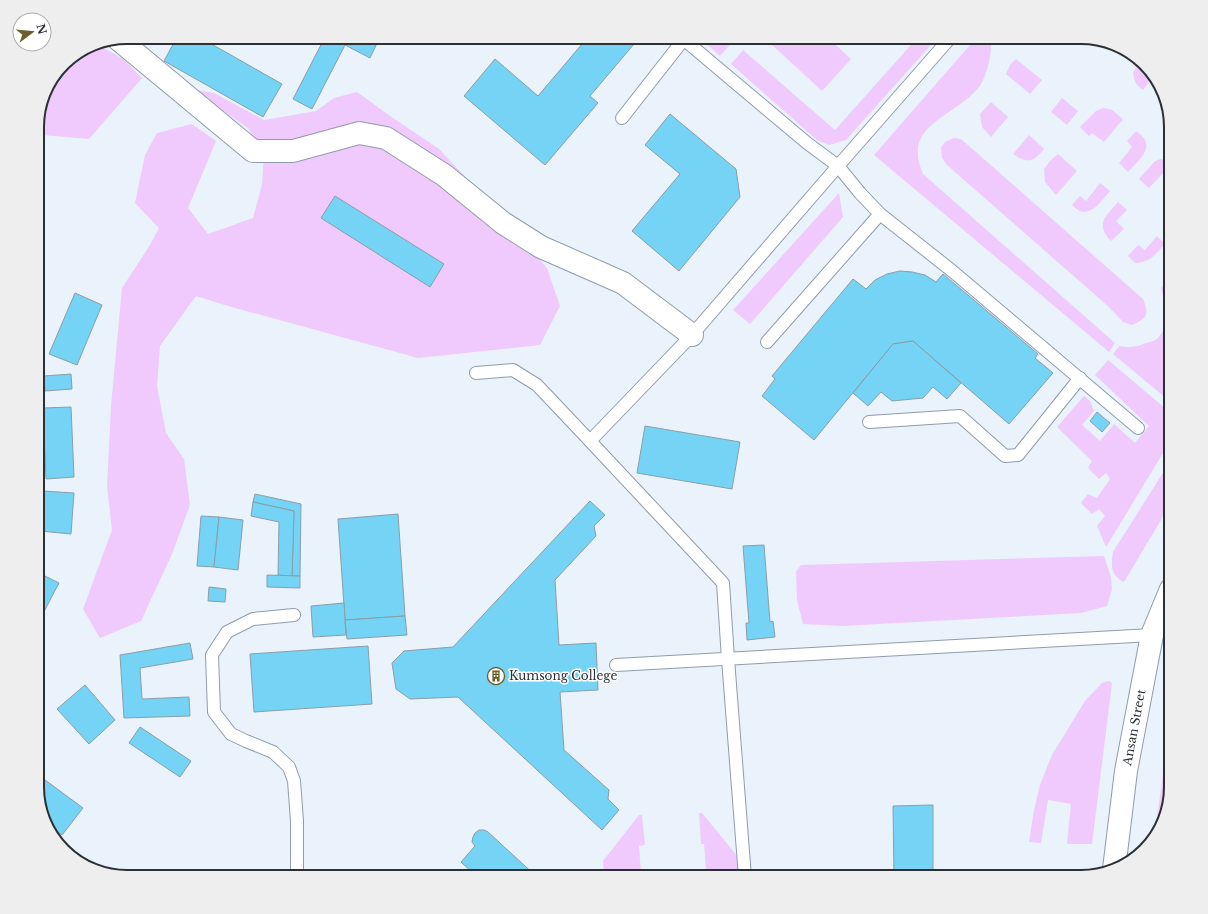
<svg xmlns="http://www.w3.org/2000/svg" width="1208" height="914" font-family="'Libre Baskerville',serif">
  <rect width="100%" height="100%" fill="#eaf2fc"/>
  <g fill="#f0cafc">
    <polygon points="699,37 731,37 734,40 720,56"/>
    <polygon points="775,37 827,37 851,59 822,91 770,43"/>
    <polygon points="918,37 938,37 846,140 829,145 817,140 731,64 743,50 835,130"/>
    <path d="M 977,37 L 987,37 C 993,43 991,49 990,57 C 988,67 985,80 978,88 C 954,118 901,124 923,174 L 1115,343 L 1109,352 L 874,155 Z"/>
    <polygon points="95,43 123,59 142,78 89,139 43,135 37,127 37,121 46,87 67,59"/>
    <polygon points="1016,59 1042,80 1030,94 1006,74 1010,65"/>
    <path d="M 1141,62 L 1148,70 L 1146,73 L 1151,79 L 1143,90 C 1136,85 1134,81 1133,72 Z"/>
    <polygon points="196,90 214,93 264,120 316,111 334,98 357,92 393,118 439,149 485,198 547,268 560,306 540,345 418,358 228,306 196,296 160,346 157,386 166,433 184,459 190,505 172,554 141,621 100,638 83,609 112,530 107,486 111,406 122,288 150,245 159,228 135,203 145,155 157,133 192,124 216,141 188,208 208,234 253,218 262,184 264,154 248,128 212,103"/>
    <polygon points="1062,98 1078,111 1067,125 1051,112"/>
    <polygon points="991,102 1008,117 991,137 982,127 980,114"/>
    <polygon points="1103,108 1112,110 1123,119 1104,142 1092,133 1089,136 1080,127 1096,111"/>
    <path d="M 1136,131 C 1139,133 1143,136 1145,140 C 1151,152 1135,164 1128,172 L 1119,163 L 1132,147 L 1127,141 Z"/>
    <path d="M 1029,135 L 1044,149 C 1033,162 1028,164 1013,154 Z"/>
    <path d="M 954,138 L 961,139 L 1143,299 C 1150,315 1146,319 1132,325 L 1123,322 L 1109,307 L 947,165 L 942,158 L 941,148 L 945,142 Z"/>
    <polygon points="1058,154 1077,171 1056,195 1045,182 1044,169 1051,160"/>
    <polygon points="1160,159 1165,160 1171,165 1171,179 1170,180 1163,173 1149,188 1139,179 1154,162"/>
    <path d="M 1100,183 L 1110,191 C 1103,199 1092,216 1080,211 C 1077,210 1075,207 1072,205 L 1080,196 L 1086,201 Z"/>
    <polygon points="839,193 843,217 750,324 733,310"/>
    <path d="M 1118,202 L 1127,210 L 1116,221 L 1124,229 L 1111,241 C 1095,224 1105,217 1118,202 Z"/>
    <path d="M 1157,236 L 1165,244 C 1156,254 1149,263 1135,263 L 1128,256 L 1138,245 L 1145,250 Z"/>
    <path d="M 1171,277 L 1171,389 L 1167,399 L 1113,354 L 1119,346 C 1129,348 1137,347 1146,343 C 1150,342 1155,341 1158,338 C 1171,324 1166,304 1161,288 Z"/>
    <polygon points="1108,360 1166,409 1171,408 1171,440 1106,547 1097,526 1105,516 1099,509 1092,514 1081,503 1088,494 1097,498 1110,479 1106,473 1099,479 1088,468 1092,461 1057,427 1084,396 1090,401 1094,411 1082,425 1100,441 1114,424 1135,443 1149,426 1095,375"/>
    <path d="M 1171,460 L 1171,496 L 1161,520 L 1124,582 C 1110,575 1111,566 1113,552 Z"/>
    <polygon points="1104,556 1111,577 1112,589 1107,606 1081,613 842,626 803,624 797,600 796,572 801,565"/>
    <polygon points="1109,681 1112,683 1092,844 1067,844 1071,804 1048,800 1041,843 1029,842 1034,810 1040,785 1052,755 1085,701 1102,683"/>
    <polygon points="1171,729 1171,774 1169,795 1154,838 1166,754"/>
    <polygon points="699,813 702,813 738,857 739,877 604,877 603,861 639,815 642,815 645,845 639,846 641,874 706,870 704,844 701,844"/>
  </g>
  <g fill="#75d3f5" stroke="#899fa8">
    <polygon points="177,37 199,37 282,84 263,117 164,61"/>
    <polygon points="325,37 380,37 370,58 345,45 312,109 293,99"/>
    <polygon points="588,37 640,37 590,96 598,103 545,165 464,96 495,59 538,96"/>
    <polygon points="670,114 736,169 740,197 679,271 632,231 680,174 645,145"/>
    <polygon points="335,196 444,264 430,287 321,218"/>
    <polygon points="900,271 912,272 925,275 936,282 943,274 1038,354 1035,358 1053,373 1009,424 913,341 893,344 814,440 762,396 775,379 772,376 853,279 866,289 875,280 887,274"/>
    <polygon points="75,293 102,305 77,365 49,354"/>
    <polygon points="913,341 961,383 947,399 933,387 923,398 892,401 881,392 868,406 853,393 893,344"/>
    <polygon points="71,374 72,389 45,391 44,376"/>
    <polygon points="71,407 74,477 46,479 43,408"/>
    <polygon points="1097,412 1110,423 1102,432 1090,421"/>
    <polygon points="645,426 740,442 732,489 637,473"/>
    <polygon points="43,491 74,493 71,534 40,531"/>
    <polygon points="255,494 301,504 300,576 292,576 294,511 253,502"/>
    <polygon points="590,501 605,515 594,526 596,536 555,580 559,645 596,643 598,690 560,692 564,750 609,790 608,799 619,810 602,830 458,697 410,699 396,689 392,663 404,651 453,647"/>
    <polygon points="253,502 294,511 292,576 278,575 279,522 251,516"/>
    <polygon points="398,514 405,616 345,620 338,519"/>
    <polygon points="201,516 219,517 214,567 197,566"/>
    <polygon points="219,517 243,520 238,570 214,567"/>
    <polygon points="764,545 770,622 773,621 775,637 747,640 746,623 749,623 743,546"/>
    <polygon points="37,572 59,583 37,625"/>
    <polygon points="267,575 300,576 300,588 267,587"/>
    <polygon points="209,587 226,589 225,602 208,601"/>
    <polygon points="344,603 346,635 313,637 311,606"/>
    <polygon points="405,616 407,635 347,639 345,620"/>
    <polygon points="190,643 193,659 140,668 142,699 189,697 190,716 124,718 120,655"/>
    <polygon points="368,646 372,704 254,712 250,654"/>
    <polygon points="85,685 115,720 89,744 57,709"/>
    <polygon points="140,727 191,761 180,777 129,743"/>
    <polygon points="37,774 83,808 62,835 45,822 37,793"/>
    <polygon points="933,805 933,877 894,877 893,806"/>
    <polygon points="479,830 484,830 488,832 537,877 476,877 475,875 461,862 475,846 472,842 473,837 475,833"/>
  </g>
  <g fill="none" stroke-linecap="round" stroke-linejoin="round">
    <g stroke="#909cac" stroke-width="14">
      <g id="service">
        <polyline points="681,37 807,143 838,166 692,335 590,441 723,583 728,659 745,877"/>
        <polyline points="951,37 838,166 860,193 880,214 951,270 1138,428"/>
        <polyline points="622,118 684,39"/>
        <polyline points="767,342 880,214"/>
        <polyline points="476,373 513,370 537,385 590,441"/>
        <polyline points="869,422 960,416 1005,456 1018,455 1080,378"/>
        <polyline points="294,615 253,619 227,632 212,655 214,712 231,734 246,741 273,752 289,767 294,781 297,821 297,877"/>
        <polyline points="616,665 1152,635"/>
      </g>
    </g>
    <g stroke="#909cac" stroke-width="24">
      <polyline id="minor" points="118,39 253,151 293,151 359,133 386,138 444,175 503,223 541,247 623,283 692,335"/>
    </g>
    <g stroke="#909cac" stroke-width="24">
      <g id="primary">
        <path id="s1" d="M 1114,869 L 1126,771 L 1152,635 L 1171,589"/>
      </g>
    </g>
    <use href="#service" stroke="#fff" stroke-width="12"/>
    <use href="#minor" stroke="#fff" stroke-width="22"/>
    <use href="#primary" stroke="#fff" stroke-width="22"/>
  </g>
  <defs>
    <g id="building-ring" transform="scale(0.9)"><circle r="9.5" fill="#fff" stroke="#6a602c" stroke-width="1.5"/><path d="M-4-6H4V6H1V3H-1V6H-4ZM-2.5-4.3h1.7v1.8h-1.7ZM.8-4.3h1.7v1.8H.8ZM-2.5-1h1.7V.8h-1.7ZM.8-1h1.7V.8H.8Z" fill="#6a602c"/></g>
  </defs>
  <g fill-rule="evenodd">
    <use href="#building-ring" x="496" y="676"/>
  </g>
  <g text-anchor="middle" stroke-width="3" stroke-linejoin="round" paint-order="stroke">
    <g font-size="12" fill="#2b3036" stroke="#fff" text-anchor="start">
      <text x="509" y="680">Kumsong College</text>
    </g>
    <g font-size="12" fill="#2b3036" stroke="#fff">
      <text dy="4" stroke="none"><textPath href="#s1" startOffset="143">Ansan Street</textPath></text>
    </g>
  </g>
  <path d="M0 0H1208V914H0ZM127 44H1081A83 83 0 0 1 1164 127V787A83 83 0 0 1 1081 870H127A83 83 0 0 1 44 787V127A83 83 0 0 1 127 44Z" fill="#eeeeef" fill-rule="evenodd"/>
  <path fill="none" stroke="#2b3036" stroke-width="2" d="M127 44H1081A83 83 0 0 1 1164 127V787A83 83 0 0 1 1081 870H127A83 83 0 0 1 44 787V127A83 83 0 0 1 127 44Z"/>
  <g transform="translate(32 32) rotate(74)"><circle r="19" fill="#ffffff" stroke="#aaacaf"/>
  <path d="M0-3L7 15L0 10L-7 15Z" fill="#6a602c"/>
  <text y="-6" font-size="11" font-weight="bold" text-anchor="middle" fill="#2b3036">N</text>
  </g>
</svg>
